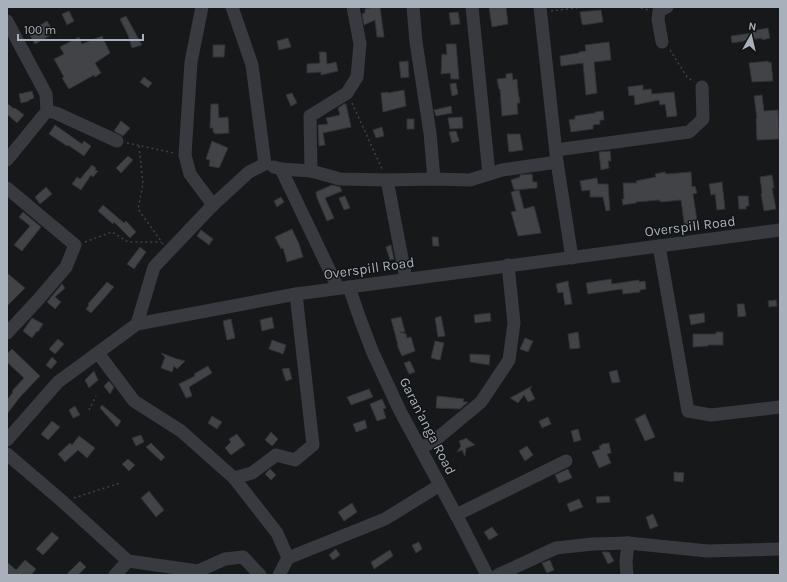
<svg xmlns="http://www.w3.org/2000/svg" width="787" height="582" font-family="Karla,sans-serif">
  <rect width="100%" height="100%" fill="#17181a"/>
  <g fill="#414347" stroke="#313236">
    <polygon points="374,7 380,7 384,37 377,37 375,20 364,25 362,14 365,13 365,9"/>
    <polygon points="489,7 506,7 508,24 492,27"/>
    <polygon points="601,10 603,22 583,25 583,24 582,24 580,12"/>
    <polygon points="69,11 74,21 67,25 62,14"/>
    <polygon points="458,12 460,24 451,25 449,13"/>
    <polygon points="126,16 142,45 132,48 128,35 120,19"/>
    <polygon points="47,21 53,31 53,34 35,44 28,32"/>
    <polygon points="768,28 770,38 762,40 762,38 732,43 731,36 752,33 752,31"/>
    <polygon points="102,36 110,53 95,63 101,73 95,77 94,75 69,89 62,78 64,77 54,59 64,54 60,47 79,37 82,44"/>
    <polygon points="288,38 291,47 279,50 277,41"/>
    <polygon points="609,42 611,60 594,62 597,93 586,95 583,63 561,66 560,56 579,53 579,52 586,51 585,45"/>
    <polygon points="446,44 456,44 459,79 451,79 450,73 441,74 442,54 447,55"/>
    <polygon points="213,45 225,45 224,57 213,57"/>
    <polygon points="319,52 326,52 327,64 336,62 338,71 321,75 321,72 307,73 307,64 320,63"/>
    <polygon points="408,61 409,77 401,78 399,62"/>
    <polygon points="768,61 769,63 771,62 773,81 752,82 749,63"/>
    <polygon points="512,73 513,80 517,79 518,91 520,103 517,103 518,114 502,116 500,89 499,89 497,79 506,78 506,74"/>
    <polygon points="144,77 152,83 148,88 140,82"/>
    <polygon points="456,83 458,94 452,96 450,84"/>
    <polygon points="643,85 643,90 651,89 652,94 674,92 677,116 667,117 665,104 660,105 659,100 635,105 634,95 629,96 628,87"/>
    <polygon points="404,90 406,106 383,112 381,93 388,92 388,93"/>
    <polygon points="32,91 34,98 29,100 29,101 21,103 19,94"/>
    <polygon points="292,93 297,103 291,106 286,95"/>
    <polygon points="762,95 764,111 778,110 779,139 757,140 756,118 757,118 754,96"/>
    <polygon points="7,103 14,109 15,108 24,115 17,123 7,114"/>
    <polygon points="211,104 218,104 219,118 228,117 229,133 215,134 215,133 213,132 213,128 210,128"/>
    <polygon points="344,104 346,104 351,127 323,133 325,145 319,146 318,125 328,124 326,118 340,115 338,108"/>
    <polygon points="451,106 452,113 436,116 434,110"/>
    <polygon points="603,111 604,120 600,120 600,124 593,125 593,129 571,132 569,120 575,119 575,116 595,113 595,112"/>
    <polygon points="462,117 463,128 450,129 448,118"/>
    <rect x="407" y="119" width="7" height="10"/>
    <polygon points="121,121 130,128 123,136 114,131"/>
    <polygon points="55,125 82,144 84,141 91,146 84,156 68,145 67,146 49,134"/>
    <polygon points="382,127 384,136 376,138 373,130"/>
    <polygon points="456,131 459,141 452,143 449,132"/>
    <polygon points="507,134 520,134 523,150 509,152"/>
    <polygon points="212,141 228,148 219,168 209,166 210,160 206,159"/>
    <polygon points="610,151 611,161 608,161 609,168 601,170 599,152"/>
    <polygon points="128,156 133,160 121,173 116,168"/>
    <polygon points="92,165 96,168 95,170 98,171 93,177 91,175 81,190 72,184 77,177 80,179"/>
    <polygon points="665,172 666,174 691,172 692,187 695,186 697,193 693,194 698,227 685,229 681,200 660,202 660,200 636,202 636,203 623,205 622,199 624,199 623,183 637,183 636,181 656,177 655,174"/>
    <polygon points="532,174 533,182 537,182 537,188 514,190 511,180 520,177 520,175"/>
    <polygon points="772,175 774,188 772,188 776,209 764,211 761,194 762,193 760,177"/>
    <polygon points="597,178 598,184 608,184 610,210 606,211 603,197 590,197 590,190 582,191 580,181"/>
    <polygon points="722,182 725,209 717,210 715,194 711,195 709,184"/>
    <polygon points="332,185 340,187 342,191 325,198 334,218 327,221 317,198 316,192"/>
    <polygon points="46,187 52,194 40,204 35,197"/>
    <polygon points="519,190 524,209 534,206 541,233 518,236 511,212 516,211 511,192"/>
    <polygon points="345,196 350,208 344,210 339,198"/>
    <polygon points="738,196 748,196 749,206 746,206 746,209 739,209"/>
    <polygon points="281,197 284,202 277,207 274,201"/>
    <polygon points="103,205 124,223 126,221 136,232 130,238 114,222 113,224 98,211"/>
    <polygon points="23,212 41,227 22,251 14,245 30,226 19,217"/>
    <polygon points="292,229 299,244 303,257 287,262 283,248 281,249 275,237"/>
    <polygon points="201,230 213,239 209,245 197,236"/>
    <polygon points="432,237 438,237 439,246 433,246"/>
    <polygon points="391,245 394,259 390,260 386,247"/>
    <polygon points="140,247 146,252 134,269 127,264"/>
    <polygon points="7,273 25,288 7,306"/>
    <polygon points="611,279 612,284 639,280 639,282 645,281 646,289 640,290 640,292 623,294 622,289 588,294 586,283"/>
    <polygon points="568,281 572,304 565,305 563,292 558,293 556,284"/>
    <polygon points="107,282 114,287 91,313 86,309 89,305 88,304"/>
    <polygon points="62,284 65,288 55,297 61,302 55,309 47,302"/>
    <polygon points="776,300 777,306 769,307 768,301"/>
    <polygon points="737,304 744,304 746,316 738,317"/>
    <polygon points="490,313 491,321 475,323 474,315"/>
    <polygon points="704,313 705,322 691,325 689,315"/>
    <polygon points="441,316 445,336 438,337 435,318"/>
    <polygon points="272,317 274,328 262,331 260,320"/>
    <polygon points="401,317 405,332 400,332 406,334 407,338 411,337 415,351 402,356 397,345 398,345 391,319"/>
    <polygon points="32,318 43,324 38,332 37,331 32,338 23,331"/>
    <polygon points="231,319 235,338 227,340 223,321"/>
    <polygon points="578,332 580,348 570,349 568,334"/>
    <polygon points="716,332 723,332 723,345 708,345 708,346 693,347 693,334 716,334"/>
    <polygon points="525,338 533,341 528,352 520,349"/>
    <polygon points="58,339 64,344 55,354 49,349"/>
    <polygon points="272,340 286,345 283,354 269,349"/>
    <polygon points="435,341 444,343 440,360 431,358"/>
    <polygon points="12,349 40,376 20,397 7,414 7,400 13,392 12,391 24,378 7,362 7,354"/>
    <polygon points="161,353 177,359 185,361 177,369 174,366 172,372 161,368 165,357"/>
    <polygon points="470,354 490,355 489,365 470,362"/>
    <polygon points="52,357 57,362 51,369 46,365"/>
    <polygon points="410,361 415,372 409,374 404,363"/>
    <polygon points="208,366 212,373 189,387 192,396 186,398 179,384 195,376 194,374"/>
    <polygon points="289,368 292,379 286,381 282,369"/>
    <polygon points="617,370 620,382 612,383 609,372"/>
    <polygon points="94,371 98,380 89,388 85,380"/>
    <polygon points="109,381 114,387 110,394 104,386"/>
    <polygon points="532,386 530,389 535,399 528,402 524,395 518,403 510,398"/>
    <polygon points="369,389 373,397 351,405 347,397"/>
    <polygon points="437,396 464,399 463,402 468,402 460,409 436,408"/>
    <polygon points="382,399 386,408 383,409 386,418 377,421 370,404"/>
    <polygon points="102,405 121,421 117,427 100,408"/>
    <polygon points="75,406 80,415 73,418 69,410"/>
    <polygon points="645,414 655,437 645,441 635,419"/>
    <polygon points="212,416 222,422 217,429 208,423"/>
    <polygon points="548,417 551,424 542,428 539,421"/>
    <polygon points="365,420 367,428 356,432 353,424"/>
    <polygon points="52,421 60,427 48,440 41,434"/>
    <polygon points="578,429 581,440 574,442 571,431"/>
    <polygon points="271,432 278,439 272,446 265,440"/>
    <polygon points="237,434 245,445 231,455 225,448 231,442 229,439"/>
    <polygon points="141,435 144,442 136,446 132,438"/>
    <polygon points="79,436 95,448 87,458 78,450 65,462 58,454 70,443 72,445"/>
    <polygon points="467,438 467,439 475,445 466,448 465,456 462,450 457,452 461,446 459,441"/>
    <polygon points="151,443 165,457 161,461 146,447"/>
    <polygon points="609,443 611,453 607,454 611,463 599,468 592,452 600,449 599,446 602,445 602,444"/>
    <polygon points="527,446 533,455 525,461 519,451"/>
    <polygon points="128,459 135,465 129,471 122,464"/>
    <polygon points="270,469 276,475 271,480 265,474"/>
    <polygon points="568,469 572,478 559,483 555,475"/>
    <polygon points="674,472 684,473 683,482 674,481"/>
    <polygon points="149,491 164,510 156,517 141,498"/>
    <polygon points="609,496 610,502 597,503 596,497"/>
    <polygon points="579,499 583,507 570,512 567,504"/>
    <polygon points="352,503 357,512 344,521 338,512"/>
    <polygon points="653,514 658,526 650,529 646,517"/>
    <polygon points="492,527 498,535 489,540 484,532"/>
    <polygon points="52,532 59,538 43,555 36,549"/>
    <polygon points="419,542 422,549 416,553 412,545"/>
    <polygon points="336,549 340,555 333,560 329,555"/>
    <polygon points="390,550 393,556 374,569 371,562"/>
    <polygon points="602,552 609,552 614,561 608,564"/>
    <polygon points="25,560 36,569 31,575 7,575 7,562 16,570"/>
    <polygon points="550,560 554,570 547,573 542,563"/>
    <polygon points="80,561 86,567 78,575 66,575"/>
  </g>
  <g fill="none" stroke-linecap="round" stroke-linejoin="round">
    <g stroke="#3e4146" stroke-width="1.5" stroke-dasharray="2 3" stroke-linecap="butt">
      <polyline points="636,7 649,10"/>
      <polyline points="551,11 583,7"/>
      <polyline points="670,50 687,77 694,82"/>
      <polyline points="352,103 382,169"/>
      <polyline points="127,143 174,153"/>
      <polyline points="139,146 143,184 138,209 163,244"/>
      <polyline points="85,242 112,232 128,242 161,242"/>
      <polyline points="89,410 96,396"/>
      <polyline points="74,498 120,483"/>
    </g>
    <g stroke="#383a3f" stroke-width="13">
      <polyline points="202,7 191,62 185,155 190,174 213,205"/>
      <polyline points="413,7 416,42 430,133 434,179"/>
      <polyline points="472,7 489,174"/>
      <polyline points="540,7 557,162 572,258"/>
      <polyline points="7,21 46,94 47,111 7,160"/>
      <polyline points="662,42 658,19 659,11 667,7"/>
      <polyline points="47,111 56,113 117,141"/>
      <polyline points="556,150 689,132 703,119 702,87"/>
      <polyline points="274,167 281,169 338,288"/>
      <polyline points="281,169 311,171 340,179 387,180 434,179 470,180 502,170 557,162"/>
      <polyline points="311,171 310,116 347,93 357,77 360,44 353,7"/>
      <polyline points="387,180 406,279"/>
      <polyline points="7,188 75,245 66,267 37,301 7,333"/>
      <polyline points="659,246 688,411 711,415 780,407"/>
      <polyline points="349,287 360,319 373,353 400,411 461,524 487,575"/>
      <polyline points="137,324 154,267 213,205 249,172 265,164 252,65 232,7"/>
      <polyline points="98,353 134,401 181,431 234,478 277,533 288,558"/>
      <polyline points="7,440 58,382 137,324 296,294 780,230"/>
      <polyline points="421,448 434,441 481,402 509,360 514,323 508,265"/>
      <polyline points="7,454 62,501 128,561 115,575"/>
      <polyline points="234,478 252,473 276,455 295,460 313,445 296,294"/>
      <polyline points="456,515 566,461"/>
      <polyline points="128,561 198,571 225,559 243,557 260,575"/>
      <polyline points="279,575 288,558 385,519 440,485"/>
      <polyline points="498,575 556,548 593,544 628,543 708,551 780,549"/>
      <polyline points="627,575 626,562 628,543"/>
    </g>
  </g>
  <g text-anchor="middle" stroke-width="3" stroke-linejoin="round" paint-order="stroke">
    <g font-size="14" fill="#a8b1bb" stroke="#121315">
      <text transform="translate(690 226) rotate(-7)" y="5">Overspill Road</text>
      <text transform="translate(369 268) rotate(-8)" y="5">Overspill Road</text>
      <text transform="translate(428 426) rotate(63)" y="5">Garan'anga Road</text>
    </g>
  </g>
  <rect width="787" height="582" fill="none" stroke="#a8b1bb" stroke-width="16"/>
  <g transform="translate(751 36) rotate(8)" stroke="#121315" stroke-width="3" paint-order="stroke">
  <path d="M0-3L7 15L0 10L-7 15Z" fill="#a8b1bb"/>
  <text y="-6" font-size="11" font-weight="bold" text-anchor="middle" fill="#a8b1bb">N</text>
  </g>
  <path d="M18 34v6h125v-6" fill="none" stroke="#a8b1bb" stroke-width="2"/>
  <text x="24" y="34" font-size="12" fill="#a8b1bb" stroke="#121315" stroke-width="3" paint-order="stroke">100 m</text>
</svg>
